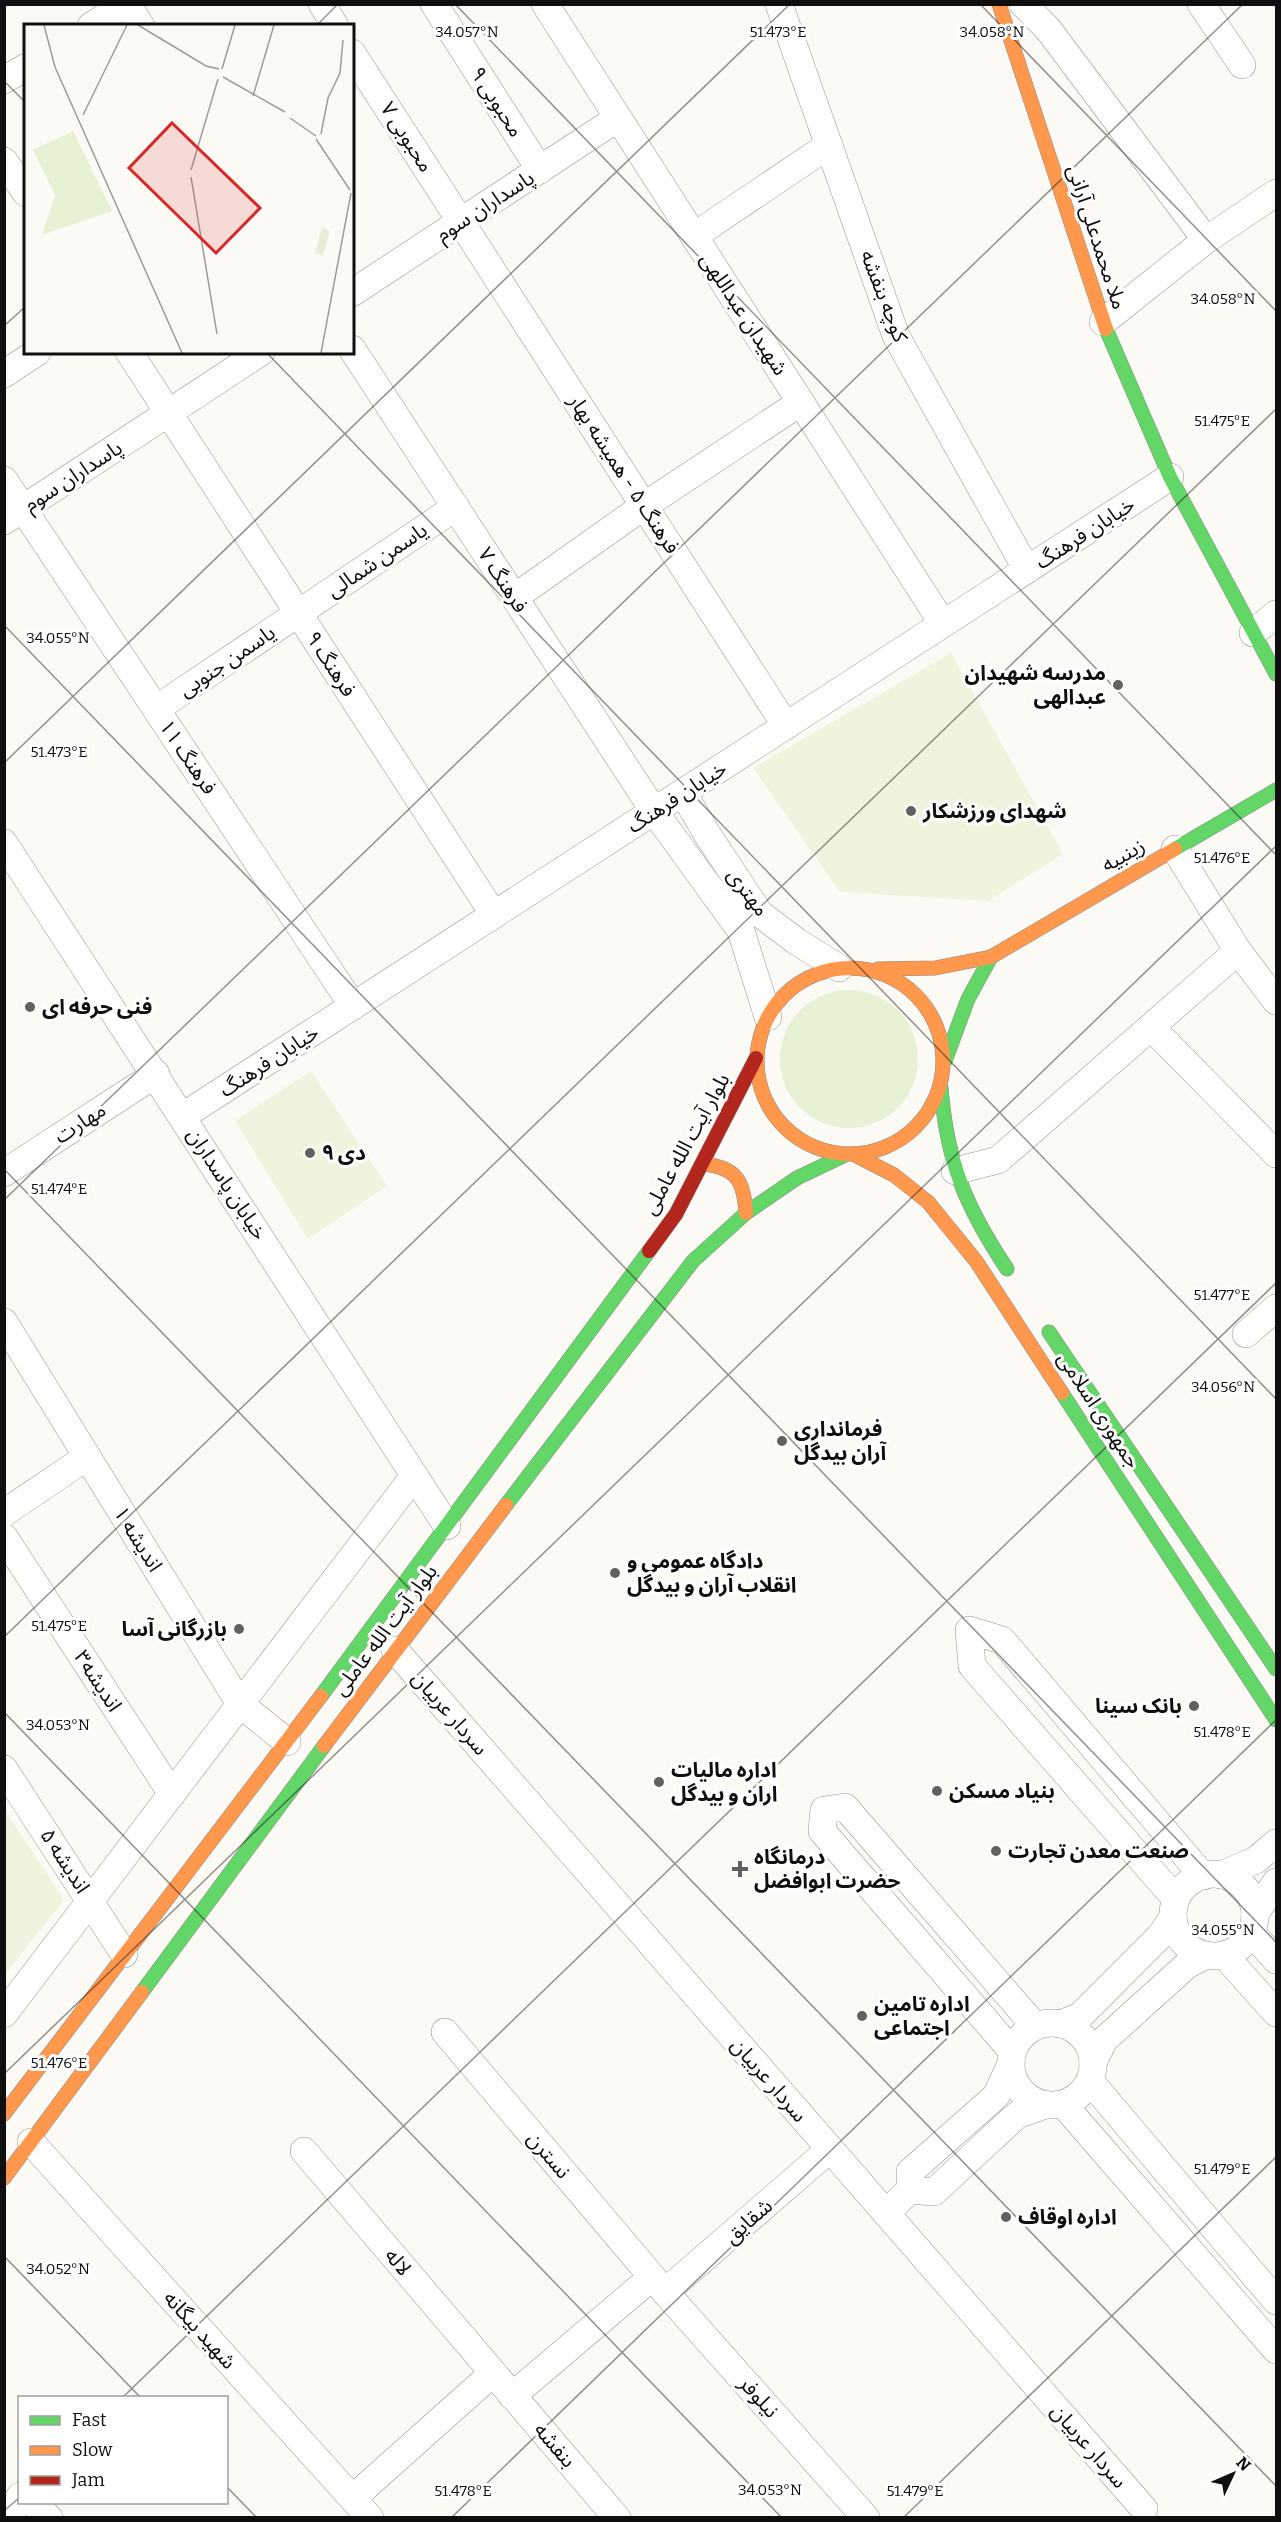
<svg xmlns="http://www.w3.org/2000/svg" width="1281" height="2522" font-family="Bitter,'Noto Sans Arabic',serif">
  <rect width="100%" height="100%" fill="#fcfaf4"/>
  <circle fill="#e6f1d5" cx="849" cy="1059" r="69"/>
  <g fill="#eff4df">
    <polygon points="951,653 1063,854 988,901 840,892 753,768"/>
    <polygon points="311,1071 387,1186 308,1239 235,1121"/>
    <polygon points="4,1809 64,1900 5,1974 4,1974"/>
  </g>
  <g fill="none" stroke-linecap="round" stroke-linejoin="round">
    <g stroke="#969592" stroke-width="28">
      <g id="street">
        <polyline points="127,4 141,26"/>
        <polyline points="322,4 335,26"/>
        <polyline points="434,4 540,170"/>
        <polyline points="545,4 943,624"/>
        <polyline points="779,4 896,336 1027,570"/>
        <polyline points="1023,4 1048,29 1206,240"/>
        <polyline points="1201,4 1242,65"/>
        <polyline points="91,26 125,4"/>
        <polyline points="352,53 786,726"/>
        <polyline points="4,80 26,67"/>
        <polyline points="4,161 26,193"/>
        <polyline points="694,236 829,145"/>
        <polyline points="352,293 618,118"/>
        <polyline points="1103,322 1206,240 1276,193"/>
        <polyline points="352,349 654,811 741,931 768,1017"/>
        <polyline points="129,352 494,915"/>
        <polyline points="4,374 37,352"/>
        <polyline points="4,480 353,1006"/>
        <polyline points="4,521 261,352"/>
        <polyline points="515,597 644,506 801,402"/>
        <polyline points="1253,633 1276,614"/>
        <polyline points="156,709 456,507"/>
        <polyline points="683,793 707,834 760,914 796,941 839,968"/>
        <polyline points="4,843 447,1526"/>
        <polyline points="1175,849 1238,951 1276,1001"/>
        <polyline points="1151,1027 1276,1154"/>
        <polyline points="183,1116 1170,477"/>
        <polyline points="955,1171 998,1160 1238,951"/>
        <polyline points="4,1173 156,1074"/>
        <polyline points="4,1322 240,1704 287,1742"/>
        <polyline points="1246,1334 1276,1308"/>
        <polyline points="4,1513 87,1457"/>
        <polyline points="4,1537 172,1794"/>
        <polyline points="395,1650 1144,2509"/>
        <polyline points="4,1769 124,1954"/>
        <circle cx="1214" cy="1915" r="41"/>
        <polyline points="1221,1875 1256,1860 1276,1843"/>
        <polyline points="1176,1899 972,1666 969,1630 1002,1640 1203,1876"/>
        <polyline points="1255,1914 1276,1882"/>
        <polyline points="1251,1932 1276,1960"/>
        <polyline points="1224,1955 1276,2013"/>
        <polyline points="4,2014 414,1476"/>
        <circle cx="1052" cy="2064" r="41"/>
        <polyline points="1060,2024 1079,2017 1161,1935 1173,1917"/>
        <polyline points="445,2032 665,2292 866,2518"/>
        <polyline points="1012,2051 822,1831 824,1810 845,1807 1035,2026"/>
        <polyline points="1093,2063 1104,2040 1187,1965 1206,1955"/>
        <polyline points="1090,2081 1276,2301"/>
        <polyline points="1063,2104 1276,2350"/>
        <polyline points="31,2142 370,2518"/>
        <polyline points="304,2151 617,2518"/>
        <polyline points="910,2190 934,2192 1017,2115 1045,2105"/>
        <polyline points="886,2213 910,2190 910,2172 996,2096 1010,2066"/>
        <polyline points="665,2292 830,2149"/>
        <polyline points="512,2396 652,2277"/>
        <polyline points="353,2498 493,2373"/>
        <polyline points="32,2502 49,2518"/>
        <polyline points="10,2518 20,2496"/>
      </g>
    </g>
    <g stroke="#8c8b89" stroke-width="15">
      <g id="fast">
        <polyline points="1106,329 1170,477 1276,674"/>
        <polyline points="1175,849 1276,790"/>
        <polyline points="945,1061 968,999 991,957"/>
        <path d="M 941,1088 C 947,1163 966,1207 1007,1269"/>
        <polyline points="1049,1332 1276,1669"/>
        <polyline points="1062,1393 1276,1720"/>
        <polyline points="506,1505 693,1261 746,1213 797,1178 845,1155"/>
        <polyline points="321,1696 649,1251"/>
        <polyline points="142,1992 324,1746"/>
      </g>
    </g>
    <g stroke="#8c8b89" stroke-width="15">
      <g id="slow">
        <polyline points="999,4 1106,329"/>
        <circle cx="850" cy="1061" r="93"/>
        <polyline points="878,969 935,968 991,957 1175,849"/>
        <polyline points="853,1154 894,1175 928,1202 976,1261 1062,1393"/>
        <path d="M 703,1164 C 736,1167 744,1181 746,1213"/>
        <polyline points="324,1746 506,1505"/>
        <polyline points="4,2114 321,1696"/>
        <polyline points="4,2178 142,1992"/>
      </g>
    </g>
    <g stroke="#8c8b89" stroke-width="15">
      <polyline id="jam" points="649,1251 676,1214 756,1058"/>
    </g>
    <use href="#street" stroke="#fffefd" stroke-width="27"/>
    <use href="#fast" stroke="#63d668" stroke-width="14"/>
    <use href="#slow" stroke="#ff974d" stroke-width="14"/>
    <use href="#jam" stroke="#b3261e" stroke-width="14"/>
  </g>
  <path fill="none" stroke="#0f0f0f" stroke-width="1.5" stroke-opacity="0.45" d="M 455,4 L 1276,855M 980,4 L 1276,311M 316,26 L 338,4M 4,81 L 26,103M 4,326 L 26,306M 266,352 L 1276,1399M 4,625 L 1276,1942M 4,763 L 790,4M 4,1169 L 1276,2486M 4,1200 L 1243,4M 4,1637 L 1276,409M 4,1712 L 782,2518M 4,2074 L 1276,846M 4,2256 L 141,2398M 122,2398 L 1276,1283M 226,2486 L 257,2518M 4,2511 L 20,2497M 451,2518 L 1276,1720M 903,2518 L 1276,2157"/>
  <g fill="#62615f" stroke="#fff" stroke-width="2">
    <circle cx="1118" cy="685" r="6"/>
    <circle cx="911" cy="811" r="6"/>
    <circle cx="30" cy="1007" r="6"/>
    <circle cx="310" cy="1153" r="6"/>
    <circle cx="782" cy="1441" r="6"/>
    <circle cx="615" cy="1573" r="6"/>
    <circle cx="239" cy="1629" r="6"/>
    <circle cx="1194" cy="1706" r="6"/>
    <circle cx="659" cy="1782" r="6"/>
    <circle cx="937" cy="1791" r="6"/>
    <circle cx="996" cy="1851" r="6"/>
    <path d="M737 1860h6v6h6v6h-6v6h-6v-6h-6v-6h6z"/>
    <circle cx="862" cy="2016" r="6"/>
    <circle cx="1006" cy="2217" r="6"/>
  </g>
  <g text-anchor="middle" stroke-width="6" stroke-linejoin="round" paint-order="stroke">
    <g font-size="21" fill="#0f0f0f" stroke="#fff">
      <text transform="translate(497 102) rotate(57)" y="7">محبوبی ۹</text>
      <text transform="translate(407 137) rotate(57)" y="7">محبوبی ۷</text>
      <text transform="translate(485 206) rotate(-33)" y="7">پاسداران سوم</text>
      <text transform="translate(1097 237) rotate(72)" y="7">ملا محمدعلی آرانی</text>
      <text transform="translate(884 296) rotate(69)" y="7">کوچه بنفشه</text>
      <text transform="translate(744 314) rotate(57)" y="7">شهیدان عبداللهی</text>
      <text transform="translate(624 474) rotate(57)" y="7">فرهنگ ۵ - همیشه بهار</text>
      <text transform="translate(73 476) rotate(-33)" y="7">پاسداران سوم</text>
      <text transform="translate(1085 533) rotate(-33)" y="7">خیابان فرهنگ</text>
      <text transform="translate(377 560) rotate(-34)" y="7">یاسمن شمالی</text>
      <text transform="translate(503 580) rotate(57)" y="7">فرهنگ ۷</text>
      <text transform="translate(227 661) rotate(-34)" y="7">یاسمن جنوبی</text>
      <text transform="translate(331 664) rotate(57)" y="7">فرهنگ ۹</text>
      <text transform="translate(188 757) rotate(56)" y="7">فرهنگ ۱۱</text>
      <text transform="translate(677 797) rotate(-33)" y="7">خیابان فرهنگ</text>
      <text transform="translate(1123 855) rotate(-30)" y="7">زینبیه</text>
      <text transform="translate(748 892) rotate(53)" y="7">مهتری</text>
      <text transform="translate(269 1061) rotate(-33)" y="7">خیابان فرهنگ</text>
      <text transform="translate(80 1123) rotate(-33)" y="7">مهارت</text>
      <text transform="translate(686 1144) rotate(-61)" y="7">بلوار آیت‌ الله عاملی</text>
      <text transform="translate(227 1184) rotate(57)" y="7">خیابان پاسداران</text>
      <text transform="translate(1099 1410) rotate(57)" y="7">جمهوری اسلامی</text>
      <text transform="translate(138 1539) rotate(58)" y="7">اندیشه ۱</text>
      <text transform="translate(385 1630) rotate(-53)" y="7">بلوار آیت‌ الله عاملی</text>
      <text transform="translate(98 1681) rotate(57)" y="7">اندیشه۳</text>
      <text transform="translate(450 1713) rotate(49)" y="7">سردار عربیان</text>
      <text transform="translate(65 1861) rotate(57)" y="7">اندیشه ۵</text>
      <text transform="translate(769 2080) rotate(49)" y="7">سردار عربیان</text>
      <text transform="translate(549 2155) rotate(50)" y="7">نسترن</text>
      <text transform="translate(748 2221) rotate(-41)" y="7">شقایق</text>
      <text transform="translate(398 2262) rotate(50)" y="7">لاله</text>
      <text transform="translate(200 2330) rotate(48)" y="7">شهید بیگانه</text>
      <text transform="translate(759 2397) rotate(48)" y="7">نیلوفر</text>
      <text transform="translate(555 2445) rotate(49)" y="7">بنفشه</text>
      <text transform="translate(1089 2446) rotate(49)" y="7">سردار عربیان</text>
    </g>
    <g font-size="21" font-weight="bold" fill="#0f0f0f" stroke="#fff" text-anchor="start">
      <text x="1106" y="680" text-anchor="end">مدرسه شهیدان<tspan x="1106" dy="24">عبدالهی</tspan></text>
      <text x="923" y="818">شهدای ورزشکار</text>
      <text x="42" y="1014">فنی حرفه ای</text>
      <text x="322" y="1160">۹ دی</text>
      <text x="794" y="1436">فرمانداری<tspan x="794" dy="24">آران بیدگل</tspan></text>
      <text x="627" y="1568">دادگاه عمومی و<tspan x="627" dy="24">انقلاب آران و بیدگل</tspan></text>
      <text x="227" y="1636" text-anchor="end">بازرگانی آسا</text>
      <text x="1182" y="1713" text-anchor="end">بانک سینا</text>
      <text x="671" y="1777">اداره مالیات<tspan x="671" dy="24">اران و بیدگل</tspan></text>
      <text x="949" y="1798">بنیاد مسکن</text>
      <text x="1008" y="1858">صنعت معدن تجارت</text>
      <text x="754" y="1864">درمانگاه<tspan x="754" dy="24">حضرت ابوافضل</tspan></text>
      <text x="874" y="2011">اداره تامین<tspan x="874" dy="24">اجتماعی</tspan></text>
      <text x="1018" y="2224">اداره اوقاف</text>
    </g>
  </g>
  <g transform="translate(24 24)">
    <rect width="330" height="330" fill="#fcfaf4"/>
    <path d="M 49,107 L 88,187 L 18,211 L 31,171 L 9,126 Z" fill="#e6f1d5"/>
    <path d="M 298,204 L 306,207 L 299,231 L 291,229 Z" fill="#e8ecd8"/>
    <path fill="none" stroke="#9d9c98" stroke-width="1.5" d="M 20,1 L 31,43 L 158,329M 114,1 L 182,42 L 195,45M 198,45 L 211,1M 199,53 L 261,88M 229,72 L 250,1M 59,91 L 103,1M 266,94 L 292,112M 297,110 L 304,74 L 316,49 L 319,16M 292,115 L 326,166M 167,146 L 194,55M 167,153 L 193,310M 297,329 L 327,169"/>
    <path fill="#d62828" fill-opacity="0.15" stroke="#d62828" stroke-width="3" d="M 148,99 L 236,184 L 192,229 L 105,144 Z"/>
    <rect width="330" height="330" fill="none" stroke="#0f0f0f" stroke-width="3"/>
  </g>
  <g font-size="15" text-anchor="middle" fill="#0f0f0f" stroke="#fff" stroke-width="6" stroke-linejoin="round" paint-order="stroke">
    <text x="778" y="37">51.473°E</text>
    <text x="467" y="37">34.057°N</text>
    <text x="992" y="37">34.058°N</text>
    <text x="1223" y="304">34.058°N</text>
    <text x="1222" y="426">51.475°E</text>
    <text x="58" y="643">34.055°N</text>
    <text x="59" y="757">51.473°E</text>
    <text x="1222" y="863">51.476°E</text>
    <text x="59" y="1194">51.474°E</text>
    <text x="1222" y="1300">51.477°E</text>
    <text x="1223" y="1392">34.056°N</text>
    <text x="59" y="1631">51.475°E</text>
    <text x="58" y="1730">34.053°N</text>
    <text x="1222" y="1737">51.478°E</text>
    <text x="1223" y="1935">34.055°N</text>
    <text x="59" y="2068">51.476°E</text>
    <text x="1222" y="2174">51.479°E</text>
    <text x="58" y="2274">34.052°N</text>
    <text x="770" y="2495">34.053°N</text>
    <text x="463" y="2496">51.478°E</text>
    <text x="915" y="2496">51.479°E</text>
  </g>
  <rect width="1281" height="2522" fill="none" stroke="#0f0f0f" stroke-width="12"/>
  <rect x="18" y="2396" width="210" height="108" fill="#ffffff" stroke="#9f9f9f" stroke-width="1.5"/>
  <rect x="30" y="2416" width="30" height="9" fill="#63d668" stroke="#9f9f9f" stroke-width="1.5"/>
  <text x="72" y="2426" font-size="18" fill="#0f0f0f">Fast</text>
  <rect x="30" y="2446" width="30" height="9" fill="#ff974d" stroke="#9f9f9f" stroke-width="1.5"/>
  <text x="72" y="2456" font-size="18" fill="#0f0f0f">Slow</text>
  <rect x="30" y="2476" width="30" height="9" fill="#b3261e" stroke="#9f9f9f" stroke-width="1.5"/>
  <text x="72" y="2486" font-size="18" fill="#0f0f0f">Jam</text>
  <g transform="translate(1233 2474) rotate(46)" stroke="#ffffff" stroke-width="4.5" paint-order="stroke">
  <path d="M0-4.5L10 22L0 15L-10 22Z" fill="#0f0f0f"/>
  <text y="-9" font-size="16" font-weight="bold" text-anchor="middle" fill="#0f0f0f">N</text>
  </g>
</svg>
